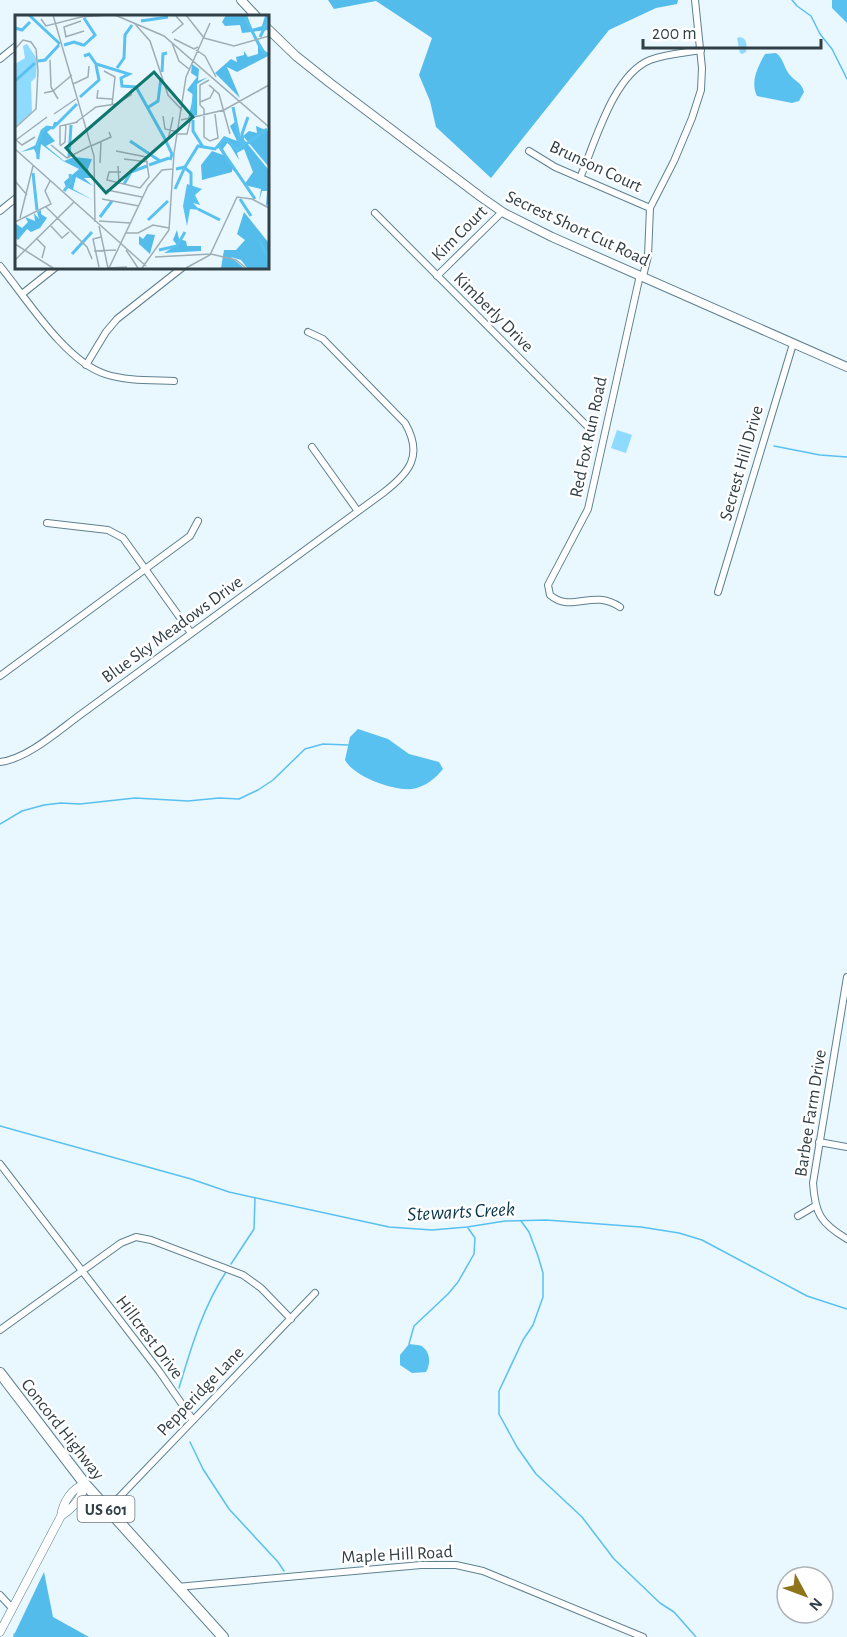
<svg xmlns="http://www.w3.org/2000/svg" width="847" height="1637" font-family="'Alegreya Sans',sans-serif">
  <rect width="100%" height="100%" fill="#e9f7ff"/>
  <g fill="#8fdaff">
    <path d="M 740,37 C 747,38 747,46 746,52 L 742,54 L 740,53 L 737,38 Z"/>
    <polygon points="617,430 632,435 626,453 611,448"/>
  </g>
  <g fill="#53bceb">
    <polygon points="328,0 678,0 677,4 656,8 609,30 491,178 436,127 430,101 419,75 432,38 376,1 334,9"/>
    <polygon points="44,1572 53,1617 89,1637 13,1637"/>
  </g>
  <g fill="#58c1ef">
    <polygon points="832,0 847,0 847,23 832,8"/>
    <path d="M 776,53 C 784,59 783,66 789,74 C 795,82 801,81 804,92 L 799,101 L 792,103 L 757,96 C 750,81 758,67 765,54 Z"/>
    <path d="M 358,729 L 388,739 L 409,754 L 439,762 L 443,769 C 436,778 425,787 412,789 C 394,791 354,777 345,760 L 350,737 Z"/>
    <path d="M 409,1344 C 414,1345 421,1344 424,1348 C 431,1354 430,1366 426,1372 L 412,1373 L 400,1365 L 400,1355 Z"/>
  </g>
  <g fill="none" stroke-linecap="round" stroke-linejoin="round">
    <g stroke="#58c1ef" stroke-width="1.5">
      <polyline points="792,0 797,6 811,16 820,34 832,49 847,79"/>
      <polyline points="774,446 820,455 847,457"/>
      <polyline points="0,824 22,811 44,805 61,803 80,804 135,798 188,801 219,798 239,799 258,790 273,780 305,749 323,744 348,745"/>
      <polyline points="0,1126 191,1179 229,1192 389,1227 432,1230 467,1227 505,1221 546,1220 641,1227 679,1233 702,1240 807,1296 847,1309"/>
      <polyline points="521,1221 529,1232 538,1256 543,1273 543,1297 533,1325 523,1340 499,1391 499,1414 517,1447 536,1474 582,1517 614,1559 660,1603 674,1612 696,1637"/>
      <polyline points="231,1264 254,1229 255,1198"/>
      <polyline points="409,1344 414,1326 448,1294 458,1282 474,1254 475,1238 468,1228"/>
      <path d="M 179,1388 C 191,1348 203,1307 226,1272"/>
      <polyline points="190,1442 203,1469 229,1509 278,1562 284,1571"/>
      <polyline points="14,1634 15,1637"/>
    </g>
    <g stroke="#5f8090" stroke-width="8">
      <g id="minor">
        <polyline points="0,59 16,46"/>
        <polyline points="529,151 555,167 650,208"/>
        <path d="M 580,178 C 595,143 613,75 650,60 C 666,54 684,53 701,50"/>
        <polyline points="0,211 16,198"/>
        <polyline points="375,213 592,431"/>
        <path d="M 0,266 C 27,299 65,361 105,374 C 126,381 152,380 174,381"/>
        <polyline points="437,276 502,212"/>
        <polyline points="643,276 648,256 650,208 674,161 692,118 701,90 702,68 695,0"/>
        <polyline points="22,294 56,267"/>
        <polyline points="86,365 106,332 117,319 183,267"/>
        <polyline points="312,447 357,510"/>
        <polyline points="47,523 108,530 123,538 191,633"/>
        <polyline points="718,592 793,344"/>
        <path d="M 620,607 C 592,588 572,614 550,595 L 548,585 L 588,509 L 640,275"/>
        <polyline points="0,676 190,536 198,521"/>
        <path d="M 0,762 C 27,759 58,731 80,715 L 383,493 C 409,473 424,456 405,423 L 323,339 L 308,332"/>
        <path d="M 847,977 L 813,1183 C 815,1213 820,1223 847,1239"/>
        <polyline points="819,1142 847,1147"/>
        <polyline points="0,1164 159,1371 193,1420"/>
        <polyline points="798,1216 815,1206"/>
        <polyline points="0,1330 121,1243 136,1237 151,1240 243,1275 261,1288 291,1319"/>
        <polyline points="107,1510 315,1293"/>
        <polyline points="177,1587 421,1565 456,1565 483,1571 643,1637"/>
        <polyline points="0,1595 12,1608"/>
      </g>
    </g>
    <g stroke="#5f8090" stroke-width="9">
      <path id="tertiary" d="M 0,1632 L 61,1516 C 63,1502 72,1488 85,1484 C 82,1498 73,1508 61,1516"/>
    </g>
    <g stroke="#5f8090" stroke-width="10">
      <g id="secondary">
        <polyline points="241,0 256,16"/>
        <polyline points="267,28 296,56 330,83 481,197 504,213 552,237 847,367"/>
      </g>
    </g>
    <g stroke="#5f8090" stroke-width="12">
      <polyline id="trunk" points="0,1373 85,1484 223,1637"/>
    </g>
    <use href="#minor" stroke="#fff" stroke-width="6"/>
    <use href="#tertiary" stroke="#fff" stroke-width="8"/>
    <use href="#secondary" stroke="#fff" stroke-width="8"/>
    <use href="#trunk" stroke="#fff" stroke-width="10"/>
  </g>
  <g text-anchor="middle" stroke-width="5" stroke-linejoin="round" paint-order="stroke">
    <rect fill="#fff" stroke="#6f797e" stroke-width="1.5" x="77.5" y="1496" width="57" height="26" rx="4.5"/>
    <g font-size="16" font-weight="bold" fill="#313f46">
      <text x="106" y="1515">US 601</text>
    </g>
    <g font-size="18" fill="#313f46" stroke="#fff">
      <text transform="translate(596 166) rotate(25)" y="6">Brunson Court</text>
      <text transform="translate(578 228) rotate(25)" y="6">Secrest Short Cut Road</text>
      <text transform="translate(459 233) rotate(-45)" y="6">Kim Court</text>
      <text transform="translate(494 312) rotate(45)" y="6">Kimberly Drive</text>
      <text transform="translate(588 437) rotate(-78)" y="6">Red Fox Run Road</text>
      <text transform="translate(741 463) rotate(-74)" y="6">Secrest Hill Drive</text>
      <text transform="translate(172 629) rotate(-36)" y="6">Blue Sky Meadows Drive</text>
      <text transform="translate(810 1113) rotate(-81)" y="6">Barbee Farm Drive</text>
      <text transform="translate(150 1337) rotate(53)" y="6">Hillcrest Drive</text>
      <text transform="translate(200 1391) rotate(-46)" y="6">Pepperidge Lane</text>
      <text transform="translate(63 1429) rotate(52)" y="6">Concord Highway</text>
      <text transform="translate(397 1554) rotate(-3)" y="6">Maple Hill Road</text>
    </g>
    <g font-size="20" font-style="italic" fill="#06374a" stroke="#fff">
      <text transform="translate(461 1211) rotate(-3)" y="7">Stewarts Creek</text>
    </g>
  </g>
  <g transform="translate(15 15)">
    <rect width="254" height="254" fill="#e9f7ff"/>
    <path d="M 12,29 L 22,44 L 21,62 L 16,67 L 17,97 L 0,112 L 0,49 L 10,43 L 8,31 Z" fill="#8fdaff"/>
    <path d="M 211,0 L 232,0 L 237,14 L 247,11 L 250,1 L 253,0 L 253,15 L 227,18 L 225,10 L 210,11 L 207,7 ZM 243,25 L 253,41 L 222,57 L 212,52 L 225,83 L 200,58 L 216,44 L 222,47 L 221,42 L 229,40 L 229,36 L 233,42 L 243,39 ZM 177,49 L 184,54 L 183,66 L 193,62 L 182,69 L 182,100 L 173,103 L 179,80 L 172,75 L 182,62 L 176,58 ZM 39,107 L 45,107 L 32,117 L 40,126 L 31,131 L 49,146 L 59,142 L 77,144 L 73,154 L 76,163 L 69,163 L 78,171 L 61,162 L 58,174 L 78,185 L 51,172 L 49,167 L 64,154 L 48,146 L 26,129 L 24,145 L 19,134 L 6,137 L 21,130 L 28,113 L 37,113 ZM 220,107 L 224,124 L 226,121 L 253,154 L 253,189 L 251,191 L 252,176 L 247,176 L 244,186 L 246,174 L 229,170 L 238,157 L 229,134 L 222,138 L 224,145 L 213,127 L 208,134 L 222,159 L 217,154 L 217,157 L 187,165 L 186,150 L 197,136 L 208,140 L 204,133 L 199,134 L 209,121 L 222,126 L 215,111 ZM 241,111 L 253,116 L 253,151 L 228,121 L 234,116 L 242,118 ZM 26,195 L 26,199 L 32,203 L 25,213 L 16,217 L 12,214 L 3,225 L 0,223 L 0,208 L 7,213 L 13,207 L 10,202 L 20,206 L 19,198 L 24,204 L 22,197 ZM 229,197 L 253,227 L 253,253 L 232,253 L 226,245 L 216,242 L 229,253 L 206,253 L 209,235 L 221,235 L 230,225 L 222,219 ZM 162,215 L 164,224 L 171,226 L 172,231 L 186,231 L 186,236 L 149,238 L 162,230 L 158,225 ZM 132,219 L 140,220 L 135,239 L 124,229 L 124,221 L 128,224 Z" fill="#53bceb"/>
    <path d="M 172,169 L 187,174 L 180,180 L 185,190 L 178,188 L 185,195 L 175,194 L 172,211 L 168,191 Z" fill="#58c1ef"/>
    <path fill="none" stroke="#58c1ef" stroke-width="3" d="M 14,0 L 45,29M 229,0 L 247,36 L 254,40M 126,6 L 153,2M 0,13 L 7,15 L 15,7M 245,22 L 254,4M 49,30 L 59,27 L 68,30M 68,31 L 80,20 L 69,3M 69,41 L 74,39 L 81,49 L 114,59 L 106,63 L 107,71 L 121,72 L 150,124 L 157,139 L 155,145M 23,46 L 30,45 L 44,30M 102,53 L 109,43 L 110,20 L 117,10M 147,57 L 148,39 L 152,38M 0,66 L 20,48M 65,82 L 84,65 L 81,50M 218,92 L 226,131M 132,93 L 143,86 L 146,63M 177,102 L 180,68M 178,105 L 178,116 L 188,132M 115,126 L 145,146M 228,129 L 227,119 L 233,102M 204,131 L 240,184M 54,142 L 56,110M 23,144 L 22,130 L 27,116 L 32,112 L 38,113 L 62,89M 134,150 L 154,143M 170,153 L 176,158 L 176,171M 161,154 L 170,152 L 183,131 L 200,134 L 210,124 L 223,135 L 252,114M 18,158 L 22,195M 109,169 L 116,157 L 132,151M 160,174 L 169,154M 49,176 L 56,167 L 55,159M 225,184 L 236,201M 183,194 L 205,205M 85,202 L 97,186M 133,205 L 153,186M 244,225 L 254,244M 144,235 L 162,231 L 170,217M 57,239 L 77,217"/>
    <path fill="none" stroke="#9fadb5" stroke-width="1.5" d="M 38,0 L 79,141 L 80,207M 100,0 L 149,21 L 254,112M 171,0 L 189,23M 26,4 L 31,11 L 66,2 L 93,0M 120,9 L 135,26 L 153,80 L 167,95M 157,18 L 168,9 L 161,1M 50,22 L 69,16M 51,22 L 49,12 L 66,6M 189,23 L 219,31 L 254,21M 159,24 L 179,34 L 183,32M 157,28 L 164,46 L 174,54M 0,34 L 8,25 L 16,27 L 21,34 L 23,56 L 21,94 L 0,113M 181,35 L 190,41 L 201,62M 35,45 L 36,72 L 43,84M 89,56 L 100,62 L 97,90M 194,65 L 185,70 L 185,90 L 189,94 L 189,122 L 195,126 L 203,123 L 200,99M 58,69 L 73,62 L 74,51M 194,70 L 204,79 L 215,119M 83,75 L 82,83 L 97,84M 29,78 L 38,76 L 57,60M 185,87 L 195,83 L 199,75M 39,99 L 61,84M 148,101 L 150,114 L 163,117M 166,105 L 209,95 L 254,70M 60,108 L 81,92 L 101,89 L 116,80 L 117,74M 163,119 L 172,119 L 176,103M 1,125 L 32,102M 1,125 L 7,130 L 20,122M 153,125 L 158,102M 36,130 L 52,143 L 75,131M 45,130 L 45,111 L 63,107M 45,131 L 50,127 L 51,109M 76,131 L 96,122 L 94,117M 0,134 L 131,251M 101,136 L 131,142 L 134,162 L 125,173 L 92,165 L 94,157 L 106,157M 109,144 L 133,147M 85,148 L 86,127M 103,151 L 104,169M 0,166 L 12,180M 92,175 L 127,182M 87,184 L 124,191M 31,192 L 72,232 L 77,244M 5,203 L 18,151M 84,206 L 115,208M 0,207 L 36,189 L 30,176 L 35,166M 36,211 L 47,223 L 54,217M 84,211 L 93,253M 110,218 L 123,218 L 138,210 L 154,213M 21,223 L 30,232 L 27,243M 0,229 L 38,253M 111,235 L 123,253M 79,236 L 101,235M 140,242 L 196,239 L 221,245 L 231,253M 0,245 L 59,187M 84,252 L 78,224 L 86,222M 112,252 L 94,253 L 133,171 L 147,155 L 158,154M 127,253 L 154,215 L 159,138 L 171,62 L 195,8M 171,253 L 195,240 L 222,182 L 237,184 L 254,193"/>
    <path fill="#0f766e" fill-opacity="0.15" stroke="#0f766e" stroke-width="3" d="M 139,57 L 178,102 L 91,178 L 51,133 Z"/>
    <rect width="254" height="254" fill="none" stroke="#313f46" stroke-width="3"/>
  </g>
  <g transform="translate(805 1595) rotate(131)"><circle r="28" fill="#ffffff" stroke="#adb2b5" stroke-width="1.5"/>
  <path d="M0-4.5L10 22L0 15L-10 22Z" fill="#907419"/>
  <text y="-9" font-size="16" font-weight="bold" text-anchor="middle" fill="#313f46">N</text>
  </g>
  <path d="M643 39v9h178v-9" fill="none" stroke="#313f46" stroke-width="3"/>
  <text x="652" y="39" font-size="18" fill="#313f46" stroke="#ffffff" stroke-width="4.5" paint-order="stroke">200 m</text>
</svg>
